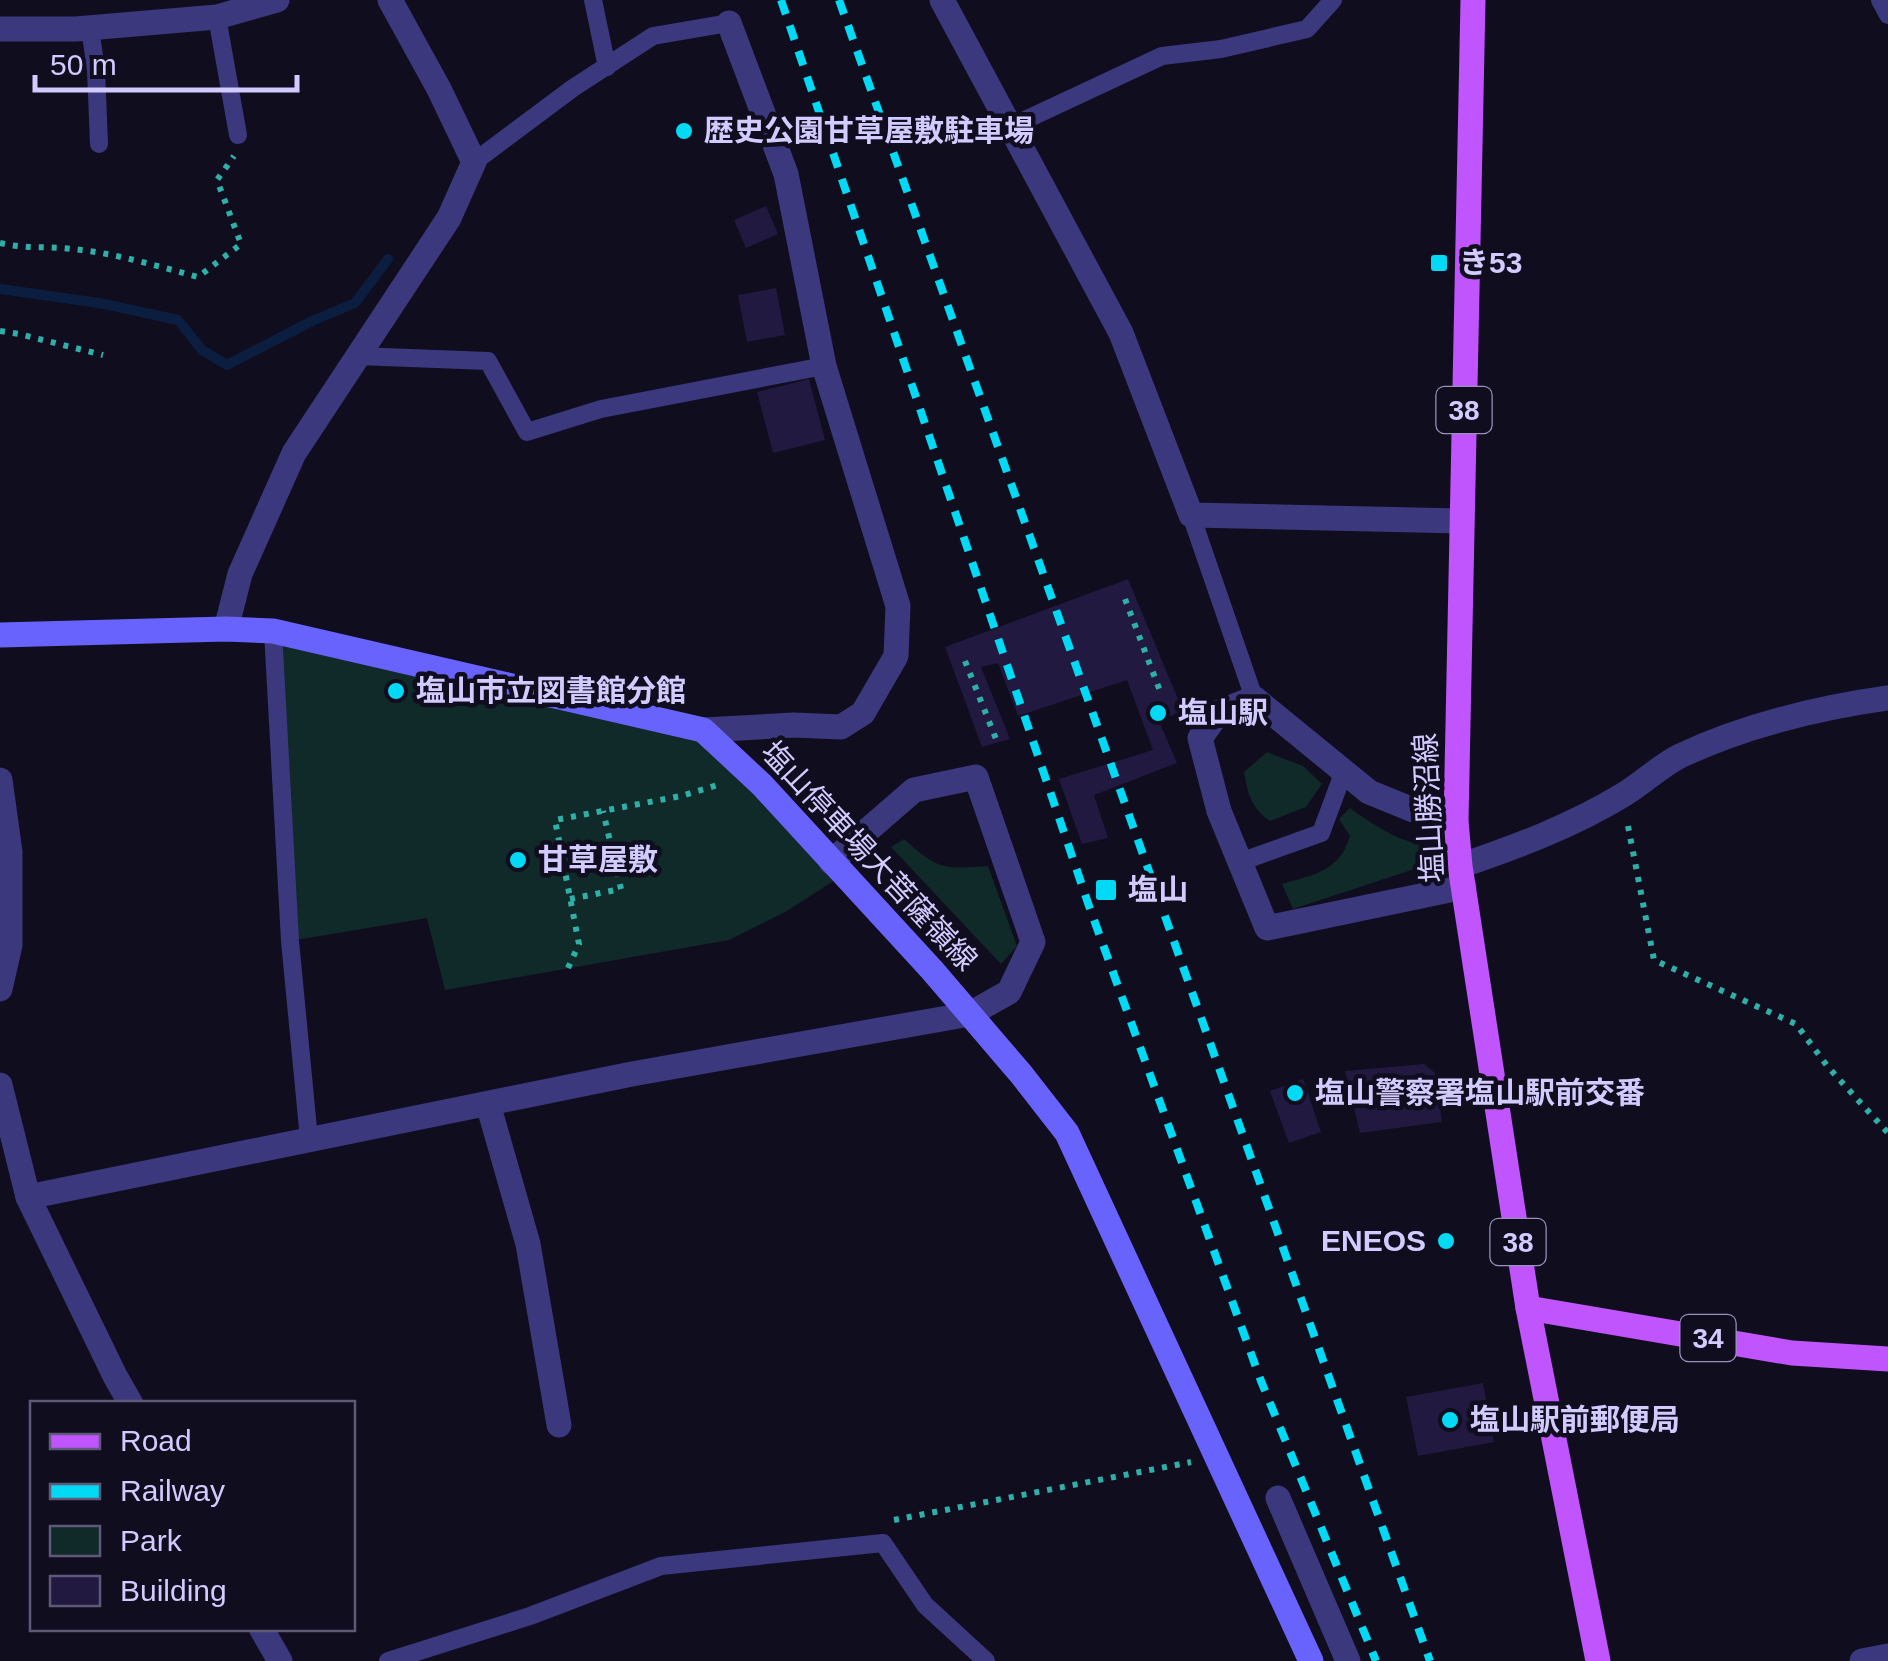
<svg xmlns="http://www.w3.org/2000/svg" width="1888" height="1661" font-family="Helvetica,'Noto Sans JP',sans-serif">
  <rect width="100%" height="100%" fill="#100d1f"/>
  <g fill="#102929">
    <polygon points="273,631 703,730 841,876 787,911 729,940 445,990 427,918 290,941"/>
    <path d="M 1267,752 L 1303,766 L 1322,784 L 1306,807 L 1270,821 C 1251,808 1248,794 1244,772 Z"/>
    <path d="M 1350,808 C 1372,824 1394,839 1422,845 L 1424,866 L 1293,909 L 1282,884 C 1315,874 1339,872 1350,836 L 1339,819 Z"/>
    <path d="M 904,839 C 938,870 943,869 988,866 L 1017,946 L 1001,964 L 891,847 Z"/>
  </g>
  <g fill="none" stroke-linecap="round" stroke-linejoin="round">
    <polyline stroke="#0b1e40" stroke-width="10" points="0,289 99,303 178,320 202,350 227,365 312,321 355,303 388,259"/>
  </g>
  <g fill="#211940">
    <polygon points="766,206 778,234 746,248 734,220"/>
    <polygon points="776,288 785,335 747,342 738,295"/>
    <polygon points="809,379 825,440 773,453 757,392"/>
    <polygon points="1128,579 1183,711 1159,721 1177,763 1094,795 1108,838 1082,844 1059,779 1153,750 1127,680 1018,716 998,663 981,667 1010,739 982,747 945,647"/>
    <polygon points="1424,1064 1435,1073 1442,1122 1360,1133 1345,1071"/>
    <polygon points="1303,1079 1321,1132 1289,1143 1270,1091"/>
    <polygon points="1483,1383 1494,1442 1418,1456 1406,1397"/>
  </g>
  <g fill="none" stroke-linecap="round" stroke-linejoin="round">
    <g stroke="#2eb0a9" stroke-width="6" stroke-dasharray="5 8" stroke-linecap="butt">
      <path d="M 0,243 C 24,249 48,246 72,249 C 115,253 157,266 198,277 L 241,244 L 217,180 L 234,156"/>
      <polyline points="0,331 19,334 103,355"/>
      <polyline points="1125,599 1160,691"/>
      <polyline points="965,661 996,739"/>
      <polyline points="1628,826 1654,960 1796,1024 1828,1067 1888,1133"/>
      <polyline points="570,899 621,889 603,811"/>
      <polyline points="568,968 579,944 555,820 681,796 718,785"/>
      <polyline points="894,1520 1191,1462"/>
    </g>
    <g stroke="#3b387e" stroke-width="18">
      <polyline points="593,0 607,67"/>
      <polyline points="1880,0 1888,15"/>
      <polyline points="217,17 238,135"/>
      <polyline points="90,28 96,70 99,144"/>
      <polyline points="1010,127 1162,56 1221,49 1307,29 1333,0"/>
      <polyline points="474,162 573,88 653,36 729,23"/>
      <polyline points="358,356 488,361 527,432 601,409 824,366"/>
      <polyline points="1191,515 1254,698"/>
      <polyline points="273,631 290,941 309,1139"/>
      <polyline points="1240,862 1321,833 1344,771"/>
      <polyline points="388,1661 530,1616 661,1566 883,1543 925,1605 986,1661"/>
    </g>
    <g stroke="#3b387e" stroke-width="25">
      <polyline points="942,0 1121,333 1191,515 1461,521"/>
      <polyline points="0,29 76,29 217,17 277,0"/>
      <polyline points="226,629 240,574 294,453 449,218 474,162 439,89 390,0"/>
      <polyline points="703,730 794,725 841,727 863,713 896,656 898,606 824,366 786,174 729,23"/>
      <polyline points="0,780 10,852 10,945 0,989"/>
      <polyline points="1456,821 1413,810 1369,792 1254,698 1219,712 1200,738 1219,811 1267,928 1464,887"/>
      <path d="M 1460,866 C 1516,847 1572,826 1623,795 C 1643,783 1660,766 1680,756 C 1746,725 1817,708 1888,698"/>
      <polyline points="0,1085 28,1197 115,1376 131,1404"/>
      <polyline points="488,1104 528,1244 559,1425"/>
      <polyline points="28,1197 632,1074 970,1014 1009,992 1033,942 976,777 914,790 831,862"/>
      <polyline points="1278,1498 1348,1661"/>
      <polyline points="261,1628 280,1661"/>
      <polyline points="1862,1661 1888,1656"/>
    </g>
    <polyline stroke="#6963fe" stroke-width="25" points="0,635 226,629 273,631 703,730 762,785 932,970 1021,1074 1067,1133 1311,1661"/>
    <g stroke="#c054fd" stroke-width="25">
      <polyline points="1473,0 1456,821 1460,866 1528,1308 1598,1661"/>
      <polyline points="1528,1308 1792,1353 1888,1359"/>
    </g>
    <g stroke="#02d9f4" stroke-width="8" stroke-dasharray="15 12" stroke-linecap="butt">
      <polyline points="781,0 1089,906 1261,1381 1376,1661"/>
      <polyline points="839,0 1430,1661"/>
    </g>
  </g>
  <g fill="#02d9f4" stroke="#100d1f" stroke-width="4">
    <circle cx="684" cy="131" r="10"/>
    <rect x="1429" y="253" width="20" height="20" rx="5"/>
    <circle cx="396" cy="691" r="10"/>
    <circle cx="1158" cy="713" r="10"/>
    <circle cx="518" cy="860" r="10"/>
    <rect x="1094" y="878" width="24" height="24" rx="5"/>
    <circle cx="1295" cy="1093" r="10"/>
    <circle cx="1446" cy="1241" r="10"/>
    <circle cx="1450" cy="1420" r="10"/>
  </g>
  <g text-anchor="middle" stroke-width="9" stroke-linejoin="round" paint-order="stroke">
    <g fill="#100d1f" stroke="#9892bc" stroke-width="2.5">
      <rect x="1436.5" y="387" width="55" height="46" rx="8"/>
      <rect x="1490.5" y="1219" width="55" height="46" rx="8"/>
      <rect x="1680.5" y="1315" width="55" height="46" rx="8"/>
    </g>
    <g font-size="28" font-weight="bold" fill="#d2cbff">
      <text x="1464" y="420">38</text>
      <text x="1518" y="1252">38</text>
      <text x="1708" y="1348">34</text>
    </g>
    <g font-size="30" font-weight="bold" fill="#d2cbff" stroke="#100d1f" text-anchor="start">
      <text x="704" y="141">歴史公園甘草屋敷駐車場</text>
      <text x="1459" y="273">き53</text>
      <text x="416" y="701">塩山市立図書館分館</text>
      <text x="1178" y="723">塩山駅</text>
      <text x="538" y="870">甘草屋敷</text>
      <text x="1128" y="900">塩山</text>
      <text x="1315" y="1103">塩山警察署塩山駅前交番</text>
      <text x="1426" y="1251" text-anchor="end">ENEOS</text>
      <text x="1470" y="1430">塩山駅前郵便局</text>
    </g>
    <g font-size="30" fill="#d2cbff" stroke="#100d1f">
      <text transform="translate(1429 808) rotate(-93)" y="10">塩山勝沼線</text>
      <text transform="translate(869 856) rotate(47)" y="10">塩山停車場大菩薩嶺線</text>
    </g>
  </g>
  <rect x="30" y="1401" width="325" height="230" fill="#100d1f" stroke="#5e5979" stroke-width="2.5"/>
  <rect x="50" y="1434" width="50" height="15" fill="#c054fd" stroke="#5e5979" stroke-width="2.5"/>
  <text x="120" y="1451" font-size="30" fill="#d2cbff">Road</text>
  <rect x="50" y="1484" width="50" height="15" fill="#02d9f4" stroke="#5e5979" stroke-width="2.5"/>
  <text x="120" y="1501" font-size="30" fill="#d2cbff">Railway</text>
  <rect x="50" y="1526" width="50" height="30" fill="#102929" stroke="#5e5979" stroke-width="2.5"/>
  <text x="120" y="1551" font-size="30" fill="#d2cbff">Park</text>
  <rect x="50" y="1576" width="50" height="30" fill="#211940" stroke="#5e5979" stroke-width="2.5"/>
  <text x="120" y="1601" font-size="30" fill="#d2cbff">Building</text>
  <path d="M35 75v15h262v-15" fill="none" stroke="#d2cbff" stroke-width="5"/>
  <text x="50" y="75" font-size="30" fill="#d2cbff" stroke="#100d1f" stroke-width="8" paint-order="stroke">50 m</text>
</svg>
